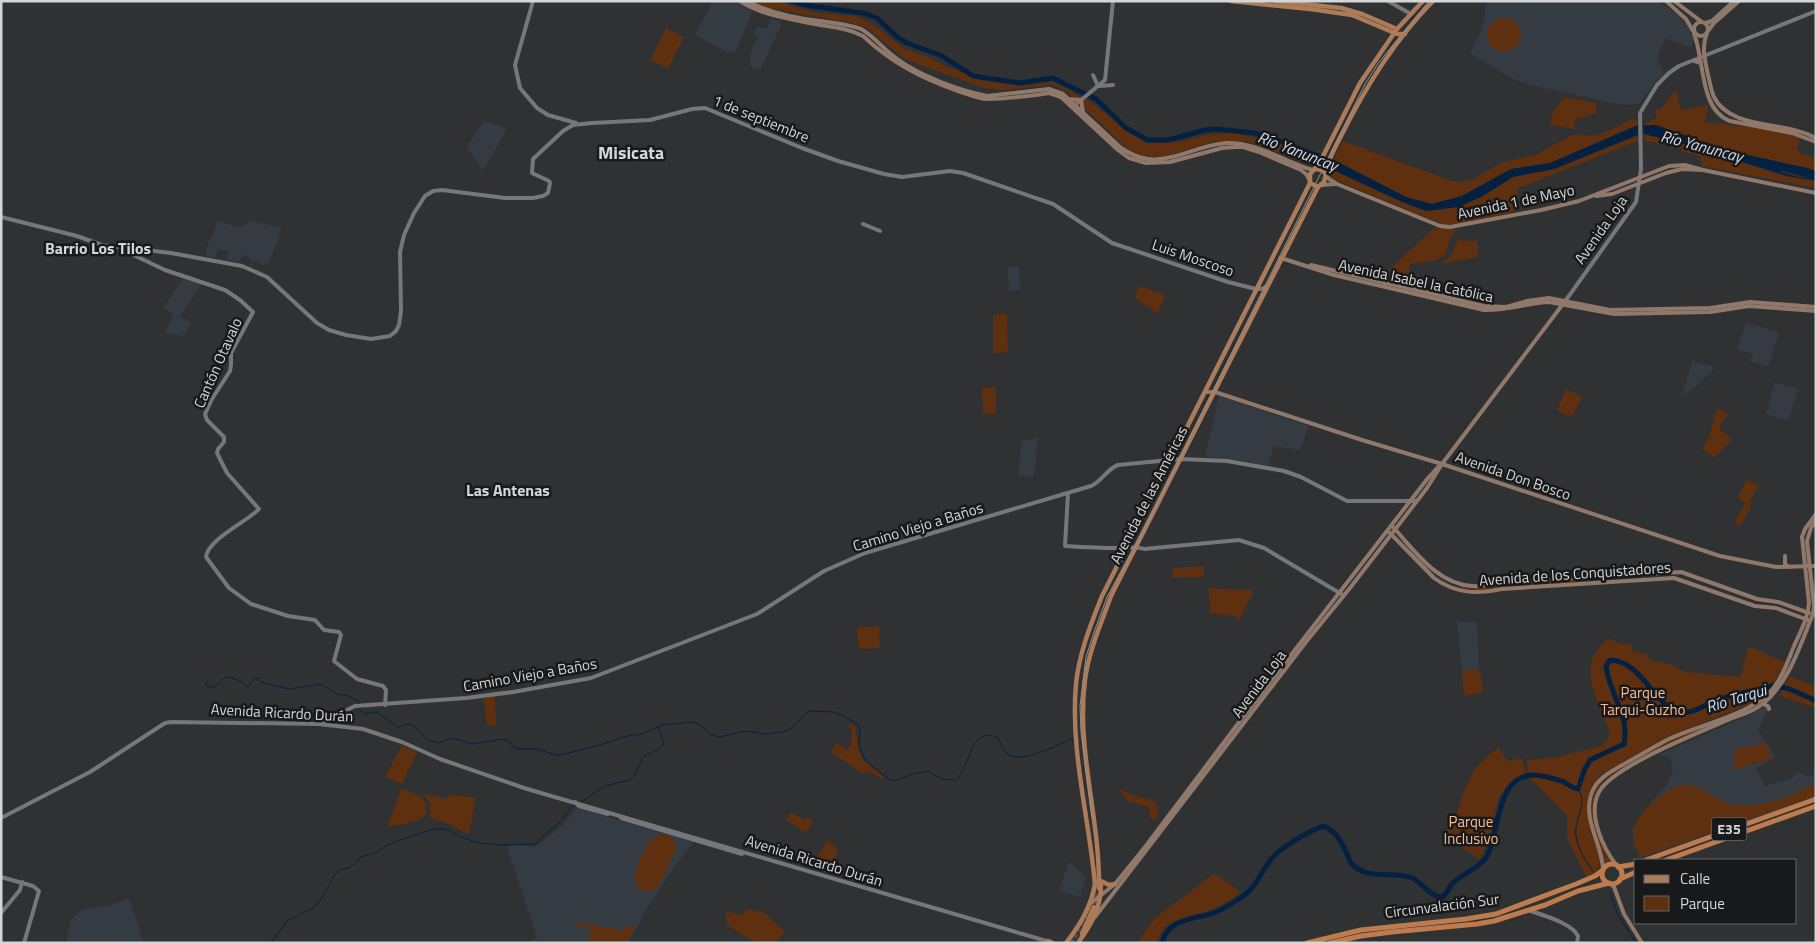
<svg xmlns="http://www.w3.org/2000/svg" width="1817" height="944" font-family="'Titillium Web',sans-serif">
  <rect width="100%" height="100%" fill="#2f3133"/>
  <g fill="#353b42">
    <polygon points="713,1 737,1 753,10 735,54 730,51 728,53 695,35"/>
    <polygon points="1487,1 1658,1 1680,16 1686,23 1694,40 1691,48 1665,38 1657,58 1664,74 1657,80 1639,104 1623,105 1603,101 1531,85 1513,79 1470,54 1482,28"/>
    <polygon points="771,19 780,21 781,25 761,69 755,69 750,66 750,53 758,36 753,34 757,27 767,28"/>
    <polygon points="484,120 507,129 483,171 467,147"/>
    <polygon points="250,220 281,228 279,239 268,264 263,265 254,260 251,267 249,266 252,260 244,254 239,262 226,260 229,251 227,249 227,251 218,249 214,258 206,256 206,249 218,221 239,227 246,225"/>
    <polygon points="1018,266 1021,289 1009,291 1007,267"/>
    <polygon points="183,278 202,284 180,316 192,323 184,336 164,333 174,315 163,308"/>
    <polygon points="1746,322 1779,333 1768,367 1750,361 1753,354 1737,349"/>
    <polygon points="1692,361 1712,366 1714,369 1694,388 1686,394 1683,392"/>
    <polygon points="1775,382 1799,389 1788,420 1766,414"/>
    <polygon points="1219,396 1309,426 1300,450 1274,446 1268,466 1245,461 1205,457"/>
    <polygon points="1038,437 1034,477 1018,476 1022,441"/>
    <polygon points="1457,621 1477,622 1479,670 1462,671"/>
    <polygon points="1766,706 1768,709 1758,730 1776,757 1756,768 1765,786 1792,778 1797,771 1810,777 1815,773 1816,797 1640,858 1633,844 1632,829 1651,802 1666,786 1673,770 1670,759 1660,754 1752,714"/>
    <polygon points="577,808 694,842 673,869 647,909 628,943 525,943 537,937 507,847 511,845 535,847 562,826"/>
    <polygon points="1069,861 1086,878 1080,897 1059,891"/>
    <polygon points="129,898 144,943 66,943 71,919 77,915 80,910 107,906"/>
  </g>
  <g fill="#5e300f">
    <polygon points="752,1 778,1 816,13 856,16 873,24 903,48 931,58 945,66 989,81 1019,86 1054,82 1088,100 1145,143 1179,142 1206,135 1231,133 1260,138 1317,158 1315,163 1310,165 1247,141 1216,141 1163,157 1144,156 1130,151 1066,91 1052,85 1003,90 984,88 906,60 867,28 852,23 762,7"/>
    <circle cx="1504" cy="35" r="17"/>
    <polygon points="666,28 684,37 668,69 650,60"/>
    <polygon points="1676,89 1680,107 1684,110 1708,105 1705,122 1766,129 1800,137 1797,149 1800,153 1816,158 1816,171 1807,168 1729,151 1656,125 1643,125 1656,118 1656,108 1660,110"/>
    <polygon points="1565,97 1597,103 1596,113 1574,120 1575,129 1549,125 1555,108"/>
    <path d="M 1632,119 L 1637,120 L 1638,125 L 1550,163 L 1511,169 L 1462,196 L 1432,204 L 1406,197 L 1334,160 L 1343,141 L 1452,181 L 1458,182 L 1472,180 L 1502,162 L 1535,155 L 1574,134 C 1600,140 1611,129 1632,119 Z"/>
    <polygon points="1644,134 1685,144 1775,173 1816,181 1816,188 1702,166 1700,156 1683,152 1681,148 1645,141"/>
    <polygon points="1638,135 1638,141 1518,188 1514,212 1461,223 1446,225 1430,219 1333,179 1328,173 1331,169 1402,202 1427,211 1458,207 1481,197 1513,177 1554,169"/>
    <polygon points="1437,228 1456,229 1454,234 1452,234 1445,255 1435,260 1410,264 1409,286 1385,280 1385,276 1387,272 1433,229"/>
    <polygon points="1458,240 1478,241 1478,257 1442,264 1452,254"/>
    <polygon points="1139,286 1165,295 1158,314 1135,298"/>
    <polygon points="1007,314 1008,351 993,354 993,315"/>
    <polygon points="996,387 996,413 983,414 982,388"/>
    <polygon points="1566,389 1582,397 1573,415 1565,415 1557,410"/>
    <polygon points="1718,409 1728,413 1720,425 1720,429 1730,438 1731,441 1715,458 1702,449 1709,437 1716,410"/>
    <polygon points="1747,480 1759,485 1750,501 1751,507 1740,526 1735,522 1745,503 1738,497"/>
    <polygon points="1204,566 1204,577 1172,578 1173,568"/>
    <polygon points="1574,580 1575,582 1573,583 1506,587 1481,590 1461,588 1463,587 1481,588 1506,584"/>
    <polygon points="1208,588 1251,590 1253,593 1238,622 1235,616 1209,613 1209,610 1211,610"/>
    <polygon points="879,626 880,648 859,649 857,628"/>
    <path d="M 1608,638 L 1618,643 L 1632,645 L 1632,651 L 1649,655 L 1649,660 L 1673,665 L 1680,670 L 1686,672 L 1740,677 L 1749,646 L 1786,663 L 1775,680 L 1763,694 L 1748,705 L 1668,737 L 1601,774 L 1590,790 L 1587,811 L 1600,860 C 1599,869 1595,876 1586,876 L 1567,839 L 1567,816 L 1530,778 L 1526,760 L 1557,757 L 1601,746 L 1607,740 L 1610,733 C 1603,713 1585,681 1592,660 C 1595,651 1602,645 1608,638 Z"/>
    <polygon points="1480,669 1483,692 1464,696 1462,671"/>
    <polygon points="1790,676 1814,686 1816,684 1816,708 1779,696"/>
    <polygon points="495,696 496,725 487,726 484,698"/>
    <polygon points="1767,697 1768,698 1757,707 1667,745 1603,781 1595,794 1593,815 1600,841 1608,858 1613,863 1609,863 1604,867 1603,855 1591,815 1591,808 1594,793 1602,780 1669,740 1755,706"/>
    <polygon points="851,724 855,726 858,747 862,759 884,777 883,779 868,771 863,774 831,752 837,743 847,750 851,744 852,730 848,727"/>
    <polygon points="1766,743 1771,759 1734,769 1735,749"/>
    <polygon points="402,745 417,752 402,784 385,777"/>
    <polygon points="1499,747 1507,761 1522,758 1526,774 1509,784 1499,797 1490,835 1480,859 1444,837 1443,835 1453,824 1463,794 1472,774 1482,761"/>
    <path d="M 1816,782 L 1815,796 L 1641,857 C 1636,848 1631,837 1634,827 C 1639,812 1665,788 1682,785 C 1696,783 1712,796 1724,802 C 1752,813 1792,796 1816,782 Z"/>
    <polygon points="1118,788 1138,797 1154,800 1153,802 1156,803 1156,806 1160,807 1156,812 1159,814 1155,820 1149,817 1150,808 1128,801"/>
    <path d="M 401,789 C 412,793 430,796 426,812 C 425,816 422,819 418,820 C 409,824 397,825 387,827 Z"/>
    <path d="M 422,793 L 447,799 L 448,795 L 476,797 L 469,834 L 441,821 L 430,818 C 430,807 431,800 422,793 Z"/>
    <polygon points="791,812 804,820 807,817 813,822 806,833 786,820"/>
    <path d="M 660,834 C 683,836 675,854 668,867 C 662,881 653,903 636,884 C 632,871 647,838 660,834 Z"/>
    <polygon points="828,840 838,850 832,867 814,861"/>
    <path d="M 1215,873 L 1241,893 C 1230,900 1219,907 1207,911 C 1185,919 1165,917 1156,943 L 1137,943 L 1155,918 Z"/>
    <polygon points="750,909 765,913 785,932 776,943 755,943 727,925 726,911 741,915 744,914 746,910"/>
    <polygon points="577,922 595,926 599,925 603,928 616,928 615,933 624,928 636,925 627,942 588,943 590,928 575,925"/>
  </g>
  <g fill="#052141">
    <polygon points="1638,125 1638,135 1554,169 1513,177 1481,197 1458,207 1426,211 1402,202 1331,169 1334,160 1406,197 1432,204 1462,196 1511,169 1550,163"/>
    <polygon points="1643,125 1656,125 1729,151 1807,168 1816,171 1816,175 1786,167 1780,172 1798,177 1816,179 1816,181 1787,176 1685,144 1644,134"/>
  </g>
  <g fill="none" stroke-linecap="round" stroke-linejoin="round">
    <g stroke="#052141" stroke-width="1">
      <path d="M 206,682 L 207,687 L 215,687 L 225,677 C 235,678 240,680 247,687 L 254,679 L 258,678 L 261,682 L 289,689 L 320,684 L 337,694 L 349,696 L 359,702 L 359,704"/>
      <path d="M 358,708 L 364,714 L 377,712 L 398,727 L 409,724 L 413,725 L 426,739 L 438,743 L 452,738 L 473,744 L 504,739 L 511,742 L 513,747 L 520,749 L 539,749 L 554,755 L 561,755 L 600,745 L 627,736 L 641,734 L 662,725 L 692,722 L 701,725 L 710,734 L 719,737 L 746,731 L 765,734 L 783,732 L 790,729 L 809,711 L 835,712 L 858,724 L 860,731 L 859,747 L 866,761 L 888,779 L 895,781 L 913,774 L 927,771 L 942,779 L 956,780 C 970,769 970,724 998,738 C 1001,743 1003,752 1009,755 C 1024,763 1060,744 1074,738"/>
      <path d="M 1578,789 C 1587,801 1578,814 1576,828 C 1574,844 1585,860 1594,872"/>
      <polyline points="579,803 605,786 629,780 634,776 643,757 659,749 664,744 659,727"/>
      <polyline points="1610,893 1618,915 1636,943"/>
      <polyline points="271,943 287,921 313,908 320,901 334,876 340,870 351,867 361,857 377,852 384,847 400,840 434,829 446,829 458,836 478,843 500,845 535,844 559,823 573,806 576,805"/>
    </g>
    <g stroke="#052141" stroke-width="5">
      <polyline points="790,1 811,6 863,13 877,18 897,37 907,43 942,56 973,76 1020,83 1053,78 1096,99 1126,128 1148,140 1168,140 1205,130 1217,129 1254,133 1280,141 1321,157 1337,167"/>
      <polyline points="1778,167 1816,177"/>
      <path d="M 1162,943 C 1168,917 1196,920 1216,912 C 1224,909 1245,896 1251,889 C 1259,880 1264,868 1272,858 C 1280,848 1312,829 1324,826 C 1336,832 1341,841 1346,852 C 1348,855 1349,860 1351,863 C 1367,881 1390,871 1410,877 C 1422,881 1428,896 1442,897 C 1447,894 1448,890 1451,885 C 1461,873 1478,870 1487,856 C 1500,833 1495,775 1534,775 C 1544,775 1555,779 1564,782 C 1569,785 1572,788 1578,789 L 1584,771 L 1590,760 L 1624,744 C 1630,716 1609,693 1606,666 L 1610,660 C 1643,661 1654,707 1680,712 C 1692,714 1701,707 1712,702 C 1728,696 1744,692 1761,689 C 1764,688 1768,686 1772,686 C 1787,686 1803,695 1816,701"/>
    </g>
    <g stroke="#484a4c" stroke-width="4.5" stroke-dasharray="4.5 2" stroke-linecap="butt">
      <polyline points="1092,910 1099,889"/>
      <polyline points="1082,925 1091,908"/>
      <polyline points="1071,943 1085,924"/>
    </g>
    <g stroke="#75777a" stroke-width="4">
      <polyline points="533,1 515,65 520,88 537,108 548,115 576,123"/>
      <polyline points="1388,1 1411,14"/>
      <polyline points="1093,75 1098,86"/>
      <polyline points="1100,86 1113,85"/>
      <polyline points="1074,106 1105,80 1113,1"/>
      <polyline points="1,217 77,236 102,245 171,253 242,266 267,277 317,323 329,330 346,335 371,339 390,336 396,331 399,325 401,311 400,252 404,235 414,213 425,196 433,191 442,190 505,198 533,198 543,196 548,193 550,183 549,181 532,173 533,159 563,131 573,125 592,123 650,120 692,109 705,108 802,148 838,161 884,174 902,177 950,171 963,173 1053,204 1112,243 1228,282 1256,289 1261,289 1268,286"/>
      <polyline points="863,224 880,231"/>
      <path d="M 121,249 L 165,270 L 225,290 L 240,300 L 253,312 L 231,353 L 231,365 L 230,371 L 212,399 L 205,414 L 207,420 L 224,437 L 224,442 L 218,449 L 217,453 L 227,473 L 259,509 C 248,521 208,539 206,557 L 229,588 L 251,604 L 288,616 L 315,620 L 324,630 L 339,632 L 341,635 L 334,661 L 357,679 L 383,686 L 386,690 L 385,705"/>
      <polyline points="1566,300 1636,202 1641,169 1640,113 1657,85 1669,73 1679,66 1816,11"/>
      <path d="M 1068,493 L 1065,546 C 1082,547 1099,548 1117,548 C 1126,548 1136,546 1144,549 L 1239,540 L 1264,548 L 1343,595"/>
      <path d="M 319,724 L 355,706 L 466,698 L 513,692 L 591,678 L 757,614 L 824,571 L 865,553 L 1091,486 C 1102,481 1107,469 1118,465 L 1180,459 L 1227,461 L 1284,471 L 1301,477 L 1347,501 L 1416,501"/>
      <polyline points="575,802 579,806 608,814"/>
      <polyline points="1,818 90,772 165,723 171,722 319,724 363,729 402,742 440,759 524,788 1050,942"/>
      <polyline points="621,818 742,854"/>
      <polyline points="1,877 33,886 39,891 24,943"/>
      <path d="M 1528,910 C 1542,915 1572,923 1578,936 L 1577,943"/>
      <polyline points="1,913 20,890 22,882"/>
    </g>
    <g stroke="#90796a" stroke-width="4">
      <path d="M 740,1 C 762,15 789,19 814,24 C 831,27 848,28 863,36 C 892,63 921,78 958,91 C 968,94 978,99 988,99 C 1008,99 1028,96 1049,93 L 1061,97 L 1118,150 L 1129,158 L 1146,163 L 1170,162 L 1222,148 L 1235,147 L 1243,147 L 1259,152 L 1301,170 L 1306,174 L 1309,179"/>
      <path d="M 747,1 C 769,13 795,18 820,21 C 833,23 848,24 861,29 C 874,36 884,50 896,58 C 920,76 958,90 987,96 L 1049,89 L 1063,94 L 1121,148 C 1160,175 1187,146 1226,143 C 1248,142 1268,152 1289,161 C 1297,164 1305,169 1314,170"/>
      <polyline points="1666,1 1686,19 1693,31"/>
      <polyline points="1674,1 1702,22"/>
      <circle cx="1701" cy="29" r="7"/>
      <polyline points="1705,23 1712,21 1734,1"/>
      <polyline points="1708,31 1714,23 1739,1"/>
      <path d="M 1707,33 C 1701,48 1705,59 1708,75 C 1710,82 1711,91 1714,97 C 1730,130 1786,121 1816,138"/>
      <path d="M 1694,34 C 1705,61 1699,109 1730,121 L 1792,133 L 1816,142"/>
      <polyline points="1694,61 1701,63"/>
      <polyline points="1068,99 1081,100 1083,112"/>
      <polyline points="1326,174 1329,179 1337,184 1440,226 1450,227 1541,210 1579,201 1669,166 1685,165 1703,170"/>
      <polyline points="1322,185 1335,184"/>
      <polyline points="1596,196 1612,194 1666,173 1682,169 1703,170 1816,193"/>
      <path d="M 1281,258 L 1334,275 L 1484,310 C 1506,311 1527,303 1549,302 L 1614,314 L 1710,312 L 1749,306 L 1816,311"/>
      <polyline points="1311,265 1471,303 1484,306 1506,307 1527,301 1549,298 1610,310 1710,308 1750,302 1816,307"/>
      <polyline points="1363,277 1382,273 1382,279 1385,283"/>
      <polyline points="1206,392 1215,392 1362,440 1442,464 1720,556 1776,567 1816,566"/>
      <path d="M 1393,527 C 1415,551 1437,584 1472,586 C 1483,587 1495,584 1506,582 L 1681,572 L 1757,599 L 1778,602 L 1809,613"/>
      <path d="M 1390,533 L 1434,578 C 1456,594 1477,594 1502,589 L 1674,578 L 1755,606 L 1776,608 L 1808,620"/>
      <polyline points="1785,556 1785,564 1789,567"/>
      <polyline points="1763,704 1768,706 1769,709"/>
      <path d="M 1617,866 C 1603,848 1587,814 1599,792 C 1613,766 1701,732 1730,719 C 1740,715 1753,712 1761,705 C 1789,684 1800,645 1813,614 L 1814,606 L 1807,541 L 1811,528 L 1816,520"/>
      <path d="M 1603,869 C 1602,844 1583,820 1591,795 C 1596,778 1612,771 1626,763 C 1641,755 1655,746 1669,739 C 1699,725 1746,716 1769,693 C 1781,681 1788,661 1794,646 C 1800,632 1808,619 1809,603 L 1802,537 L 1805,529 L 1816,514"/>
      <polyline points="1610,883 1614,887 1624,914 1642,943"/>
      <polyline points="1091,903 1115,884 1145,847 1240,721 1428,478 1440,465"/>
      <polyline points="1095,917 1306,642 1350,588 1427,488 1442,464 1566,300"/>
    </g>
    <g stroke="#ac7b59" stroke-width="4.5">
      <polyline points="1231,1 1310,9 1352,15 1397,34 1405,34"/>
      <polyline points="1275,1 1341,8 1362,14 1397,29"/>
      <polyline points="1316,169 1322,170 1326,174 1324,182 1318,187 1310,183 1310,174 1319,164 1360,83 1397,29 1423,1"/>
      <path d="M 1325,173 C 1328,160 1336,146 1342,134 C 1367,85 1394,41 1433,1"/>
      <polyline points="1101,881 1109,885 1115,884"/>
      <path d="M 1099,888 C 1100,818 1076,749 1085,680 C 1089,650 1101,624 1111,596 L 1318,187"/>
      <polyline points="1082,934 1094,907"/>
      <polyline points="1048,941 1053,943"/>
      <path d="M 1066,943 C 1080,925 1091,907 1095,884 C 1089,818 1070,750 1076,684 C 1079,653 1091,624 1102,596 L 1310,183"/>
      <path d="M 1078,943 C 1091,925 1101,908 1101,885"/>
    </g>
    <g stroke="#be7c4e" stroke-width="5">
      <polyline points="1646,860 1816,799"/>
      <polyline points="1666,860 1816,806"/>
      <circle cx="1612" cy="874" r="10"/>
      <polyline points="1618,867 1636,864"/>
      <polyline points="1620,879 1636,872"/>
      <polyline points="1307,943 1361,930 1466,919 1496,914 1576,884 1595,876 1603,870"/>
      <polyline points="1330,943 1361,936 1392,932 1477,924 1494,921 1545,905 1578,891 1609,883"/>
    </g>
    <polyline stroke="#909193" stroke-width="1" points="1092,818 1081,732 1080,706 1086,657 1094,632 1107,597 1150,518 1365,84 1379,62 1429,1"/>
  </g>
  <g text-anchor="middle" stroke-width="5" stroke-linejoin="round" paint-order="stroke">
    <rect fill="#18191a" stroke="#9c9d9f" stroke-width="1" x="1711.5" y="817.5" width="35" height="23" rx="4"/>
    <g font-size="14" font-weight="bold" fill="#d5d6d8">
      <text x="1729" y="834">E35</text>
    </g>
    <g font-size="15" fill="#d5d6d8" stroke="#18191a">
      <text transform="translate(761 119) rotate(22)" y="5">1 de septiembre</text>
      <text transform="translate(1516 202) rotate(-12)" y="5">Avenida 1 de Mayo</text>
      <text transform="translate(1601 230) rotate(-55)" y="5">Avenida Loja</text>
      <text transform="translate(1193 258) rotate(19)" y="5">Luis Moscoso</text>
      <text transform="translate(1416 281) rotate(12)" y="5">Avenida Isabel la Católica</text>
      <text transform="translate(218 363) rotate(-66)" y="5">Cantón Otavalo</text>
      <text transform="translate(1513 476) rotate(19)" y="5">Avenida Don Bosco</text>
      <text transform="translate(1149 495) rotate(-63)" y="5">Avenida de las Américas</text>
      <text transform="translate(918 527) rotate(-17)" y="5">Camino Viejo a Baños</text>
      <text transform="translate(1575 574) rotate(-4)" y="5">Avenida de los Conquistadores</text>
      <text transform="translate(530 675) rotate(-10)" y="5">Camino Viejo a Baños</text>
      <text transform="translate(1259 684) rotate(-53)" y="5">Avenida Loja</text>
      <text transform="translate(282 713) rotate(3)" y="5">Avenida Ricardo Durán</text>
      <text transform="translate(814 861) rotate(17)" y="5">Avenida Ricardo Durán</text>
      <text transform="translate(1442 906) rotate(-7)" y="5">Circunvalación Sur</text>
    </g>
    <g font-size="15" fill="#f8bb94" stroke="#18191a">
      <text x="1643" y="698">Parque<tspan x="1643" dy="17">Tarqui-Guzho</tspan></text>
      <text x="1471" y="827">Parque<tspan x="1471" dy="17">Inclusivo</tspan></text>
    </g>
    <g font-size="16" font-style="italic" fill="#d0dff1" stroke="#18191a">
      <text transform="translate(1702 146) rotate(15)" y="6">Río Yanuncay</text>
      <text transform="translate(1298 151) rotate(21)" y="6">Río Yanuncay</text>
      <text transform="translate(1736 698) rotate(-17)" y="6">Río Tarqui</text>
    </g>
    <g font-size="16" font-weight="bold" fill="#d5d6d8" stroke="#18191a">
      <text x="98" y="254">Barrio Los Tilos</text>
      <text x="508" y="496">Las Antenas</text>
    </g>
    <g font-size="18" font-weight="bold" fill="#d5d6d8" stroke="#18191a">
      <text x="631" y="159">Misicata</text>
    </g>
  </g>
  <rect width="1817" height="944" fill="none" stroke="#d5d6d8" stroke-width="5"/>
  <rect x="1634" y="859" width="162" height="65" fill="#18191a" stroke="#646566"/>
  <rect x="1644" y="875" width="25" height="8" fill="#ac7b59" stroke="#646566"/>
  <text x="1680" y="884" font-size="15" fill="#d5d6d8">Calle</text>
  <rect x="1644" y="896" width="25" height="15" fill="#5e300f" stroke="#646566"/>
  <text x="1680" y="909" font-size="15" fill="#d5d6d8">Parque</text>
</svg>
